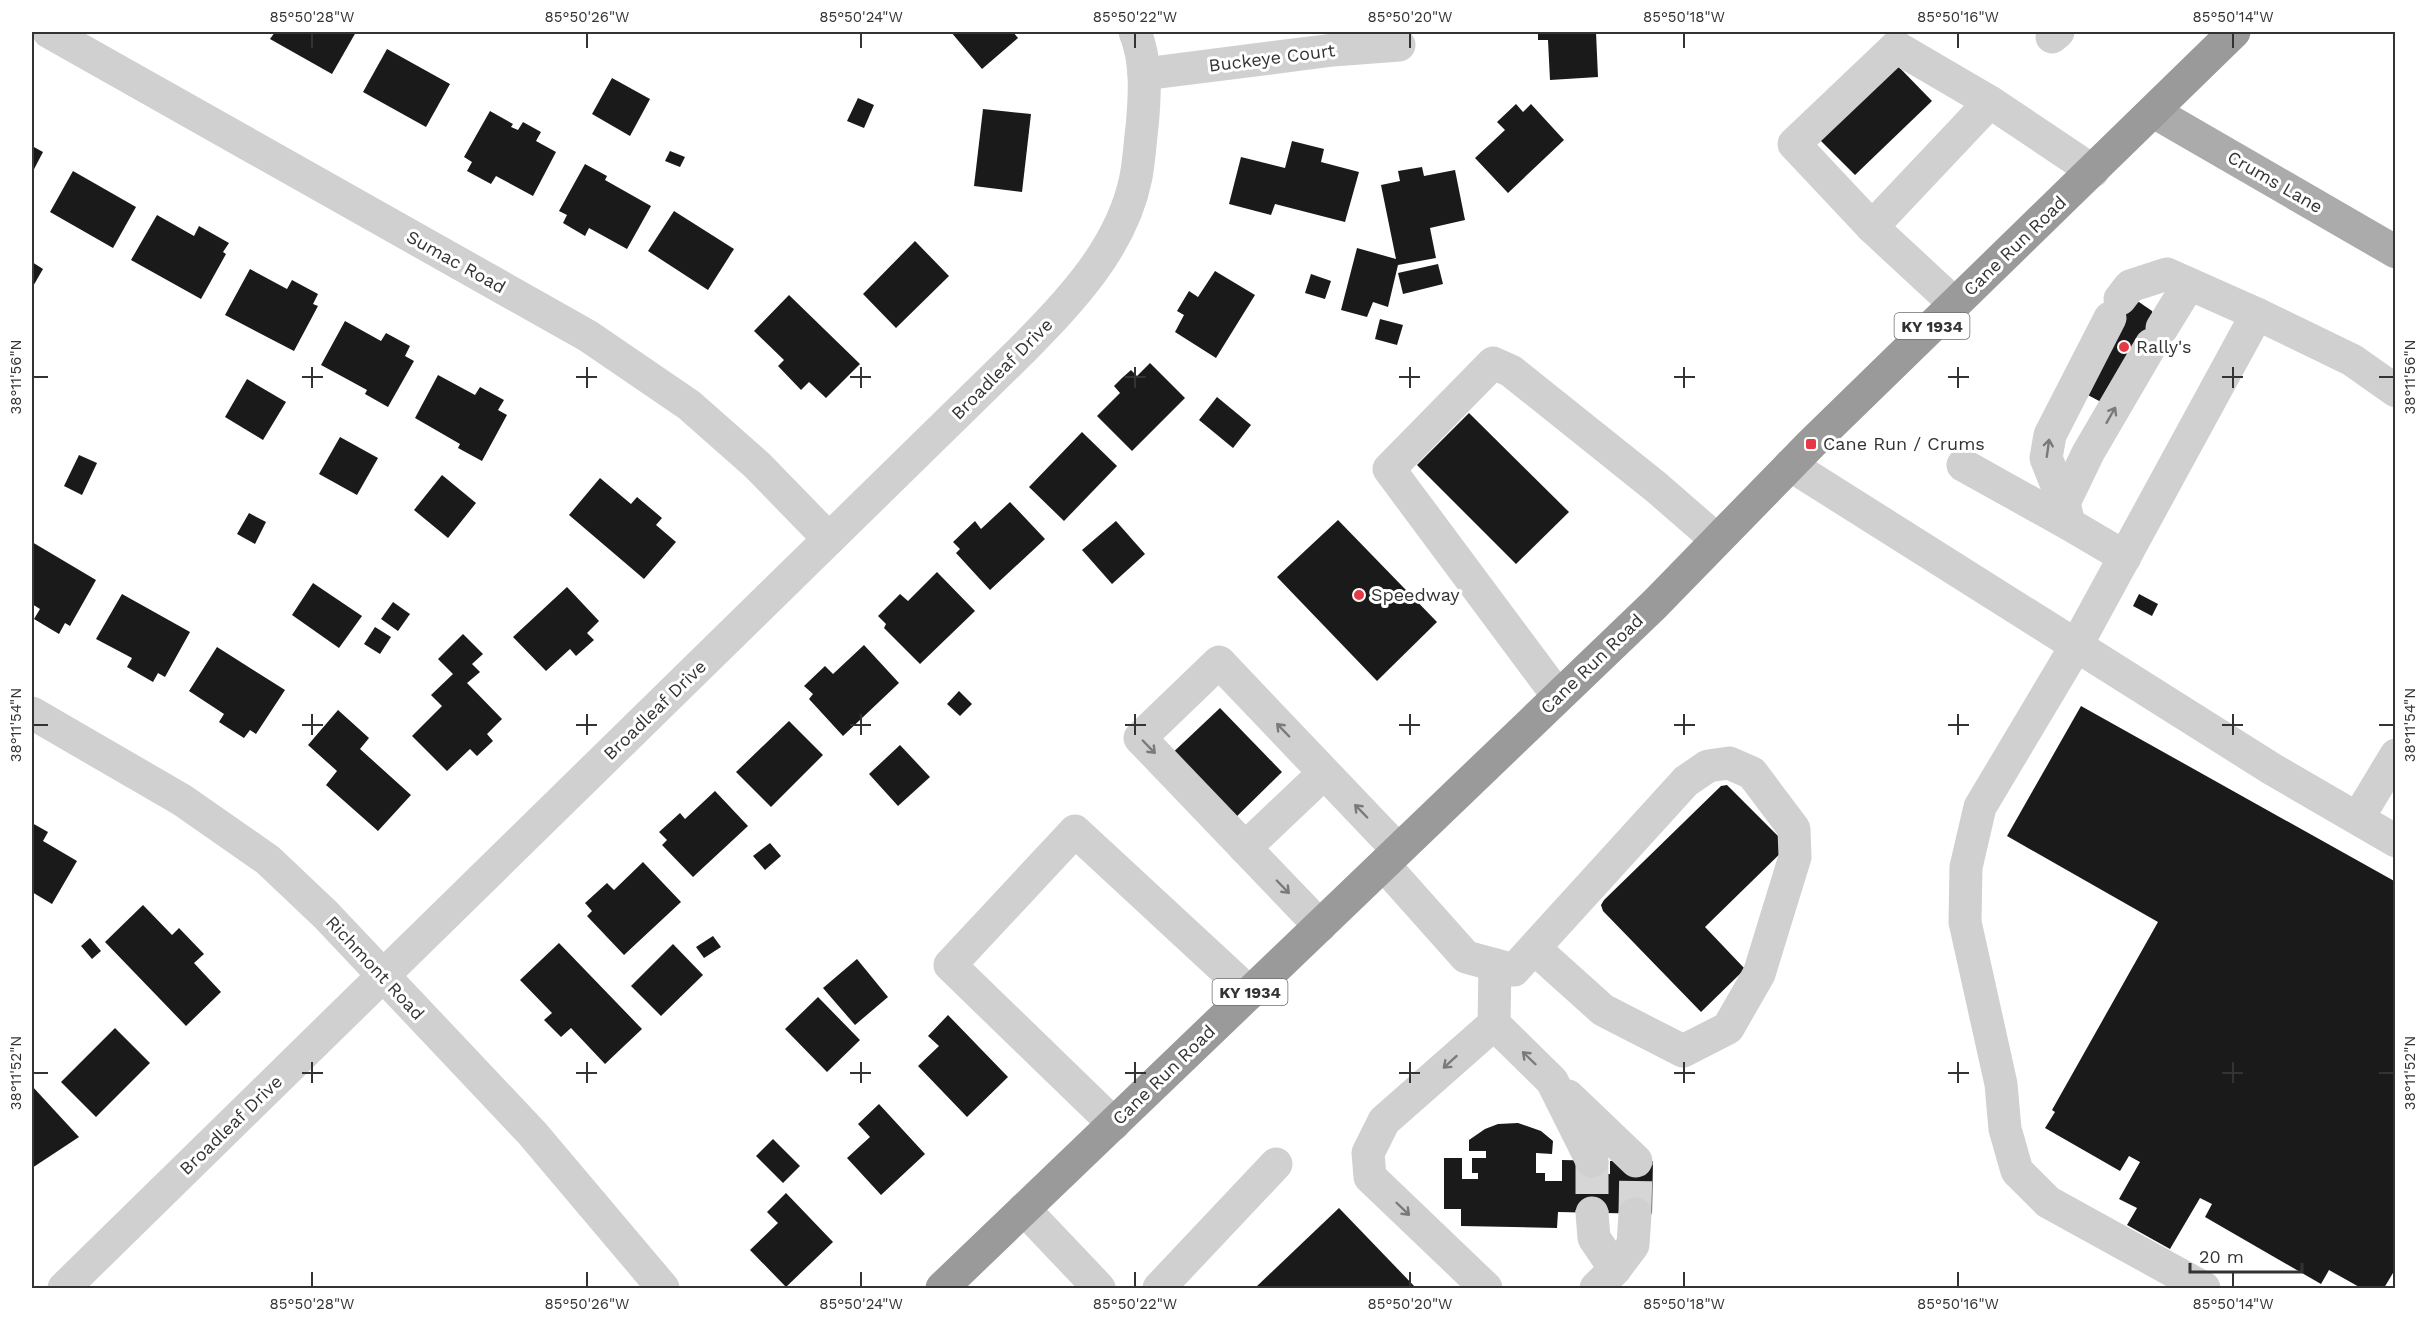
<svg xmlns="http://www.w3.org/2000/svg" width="2427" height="1320" font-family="'Work Sans',sans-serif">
  <rect width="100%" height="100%" fill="#fff"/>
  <g fill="#1a1a1a">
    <polygon points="275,32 356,32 332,74 270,39"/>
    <polygon points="951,32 1013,32 1018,38 982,69"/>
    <polygon points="1538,32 1596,32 1598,77 1550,80 1548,40 1538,40"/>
    <polygon points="387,49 450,84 426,127 363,92"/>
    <polygon points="1893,61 1932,101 1855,175 1816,136"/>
    <polygon points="612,78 650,99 630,136 592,114"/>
    <polygon points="858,98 874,105 864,128 847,121"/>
    <polygon points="1516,104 1523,112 1531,104 1564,140 1508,193 1475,158 1505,130 1497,122"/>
    <polygon points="983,109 1031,114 1022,192 974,186"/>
    <polygon points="490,111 513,124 511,127 518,130 523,122 541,132 536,141 556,152 533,196 496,176 491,184 467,171 472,162 464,157"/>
    <polygon points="1292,141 1324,149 1321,162 1359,172 1345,222 1275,204 1271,215 1229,204 1241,157 1285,168"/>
    <polygon points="32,146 43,152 32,173"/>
    <polygon points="670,151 685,157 680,167 665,161"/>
    <polygon points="585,164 607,176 605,180 651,206 627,249 589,228 585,236 563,223 567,215 559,211"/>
    <polygon points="1422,167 1424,176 1455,170 1465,220 1430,228 1436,258 1398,265 1388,307 1373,302 1367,317 1341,310 1357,248 1396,259 1381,185 1400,181 1398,171"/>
    <polygon points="73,171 136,207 113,248 50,212"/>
    <polygon points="674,211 734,249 708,290 648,251"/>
    <polygon points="157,215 194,236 199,226 229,243 223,252 226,254 201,299 131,260"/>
    <polygon points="915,241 949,276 896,328 863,294"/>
    <polygon points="32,262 43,269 32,288"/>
    <polygon points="1438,264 1443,284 1403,294 1398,273"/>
    <polygon points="250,269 287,289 292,280 318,294 313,304 318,306 294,351 225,315"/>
    <polygon points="1215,271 1255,295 1216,358 1175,332 1184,315 1177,311 1189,291 1198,297"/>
    <polygon points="1311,274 1331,281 1325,299 1305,293"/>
    <polygon points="789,295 860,364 826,398 809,382 801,390 778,366 784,360 754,331"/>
    <polygon points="2139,302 2152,311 2157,326 2103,403 2084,393 2101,313"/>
    <polygon points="1380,319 1403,325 1397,345 1375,339"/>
    <polygon points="345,321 381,341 386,333 410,346 405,356 414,361 388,407 365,394 367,390 321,365"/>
    <polygon points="1150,363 1185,398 1132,451 1097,416 1120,393 1114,386 1122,378 1131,370 1137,376"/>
    <polygon points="438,375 475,395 480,387 504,400 498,410 507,415 482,461 458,448 460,444 415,418"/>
    <polygon points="247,379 286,402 263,440 225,417"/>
    <polygon points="1217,397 1251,425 1233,448 1199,420"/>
    <polygon points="1469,413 1569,512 1516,564 1417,465"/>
    <polygon points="1082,432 1117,466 1064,521 1029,487"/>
    <polygon points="340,437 378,458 357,495 319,474"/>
    <polygon points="79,455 97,463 82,495 64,486"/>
    <polygon points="442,475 476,503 448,538 414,510"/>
    <polygon points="600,478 631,504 637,497 662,518 656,525 676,542 644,579 569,515"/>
    <polygon points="1010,502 1045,539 990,590 956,553 960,549 953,542 975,521 981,529"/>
    <polygon points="249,513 266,522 255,544 237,534"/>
    <polygon points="1338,520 1437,622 1377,681 1277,577"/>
    <polygon points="1116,521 1145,554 1112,584 1082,550"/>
    <polygon points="32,542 96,580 70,626 65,623 59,634 34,619 40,609 32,604"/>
    <polygon points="937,572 975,611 920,664 884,628 886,624 878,616 900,594 908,601"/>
    <polygon points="313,583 362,616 339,648 292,615"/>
    <polygon points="567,587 599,621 587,633 594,640 576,656 570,649 546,671 513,637"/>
    <polygon points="122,594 190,632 165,677 158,673 153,682 127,667 132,658 96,639"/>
    <polygon points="2139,594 2158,604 2152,616 2133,606"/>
    <polygon points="393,602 410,614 398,631 381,619"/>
    <polygon points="375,627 391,637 380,654 364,644"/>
    <polygon points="463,634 483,654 472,664 480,672 467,683 502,719 487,734 493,741 477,756 470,749 447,771 412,736 442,706 431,695 453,674 438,659"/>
    <polygon points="864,645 899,683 843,736 809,699 813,694 804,686 825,666 833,674"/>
    <polygon points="217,647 285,690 256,734 250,730 244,738 222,724 219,722 224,714 189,691"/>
    <polygon points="959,691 972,704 960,716 947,704"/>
    <polygon points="2081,706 2396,882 2396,1268 2384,1288 2361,1288 2329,1270 2321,1284 2205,1217 2212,1204 2200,1198 2170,1249 2127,1225 2137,1208 2119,1199 2140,1162 2129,1156 2120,1171 2045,1128 2055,1112 2052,1110 2158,922 2007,836"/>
    <polygon points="1220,708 1282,772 1228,825 1166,759"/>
    <polygon points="338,710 369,738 360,749 411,795 378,831 326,785 337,771 308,745"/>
    <polygon points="789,721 823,755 771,807 736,772"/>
    <polygon points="900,745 930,777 898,806 869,774"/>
    <polygon points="1727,785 1788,846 1705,927 1745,969 1701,1012 1603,911 1601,905 1604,900 1721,786"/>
    <polygon points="715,791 748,826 693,877 662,845 667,840 659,832 680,813 685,819"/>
    <polygon points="32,823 48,832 43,841 77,861 52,904 32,892"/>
    <polygon points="770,843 781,856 765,870 753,856"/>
    <polygon points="643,862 681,902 624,955 587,916 592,911 585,903 607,883 614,890"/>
    <polygon points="143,905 172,935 179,928 204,954 194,963 221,992 186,1026 105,942"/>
    <polygon points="713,936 721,947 704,958 696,947"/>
    <polygon points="90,938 101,951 92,959 81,946"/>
    <polygon points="559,943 642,1029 605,1064 571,1028 561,1037 544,1020 552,1013 520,980"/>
    <polygon points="673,944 703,975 661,1016 631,986"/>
    <polygon points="857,959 888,997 855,1025 823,988"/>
    <polygon points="818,997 860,1040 827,1072 785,1029"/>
    <polygon points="948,1015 1008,1077 967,1117 918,1066 939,1046 928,1036"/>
    <polygon points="115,1028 150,1063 96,1117 61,1082"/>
    <polygon points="32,1086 79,1137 32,1168"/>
    <polygon points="879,1104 925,1154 881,1195 847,1158 870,1137 858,1124"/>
    <polygon points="1518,1123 1541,1131 1553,1141 1552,1154 1536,1153 1536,1173 1545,1173 1545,1181 1562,1181 1562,1160 1605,1161 1604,1174 1610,1174 1610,1161 1653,1161 1652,1214 1558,1212 1557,1228 1461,1226 1461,1209 1444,1209 1444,1158 1462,1158 1462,1179 1478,1179 1478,1173 1472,1173 1472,1158 1486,1158 1486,1151 1469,1151 1469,1140 1485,1129 1498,1124"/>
    <polygon points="773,1139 800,1166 783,1183 756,1156"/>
    <polygon points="786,1193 833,1242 786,1287 750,1250 778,1223 767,1212"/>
    <polygon points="1339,1208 1416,1288 1255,1288"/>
  </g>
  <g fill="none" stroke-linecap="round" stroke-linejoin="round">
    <g stroke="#d6d6d6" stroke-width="33" stroke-dasharray="33 16" stroke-linecap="butt">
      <polyline points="1592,1161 1592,1213"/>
      <polyline points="1635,1214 1636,1161"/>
    </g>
    <g stroke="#d0d0d0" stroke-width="33">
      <polyline points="49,32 588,336 689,405 757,465 829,539"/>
      <polyline points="2052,37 2058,32"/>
      <polyline points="1144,74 1333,50 1399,45"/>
      <polyline points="1872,227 1794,144 1896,47 1990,102"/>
      <polyline points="2120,299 2130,286 2167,274 2257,314"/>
      <polyline points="1955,304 1872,227 1990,102 2093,171"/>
      <polyline points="2162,328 2189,284"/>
      <polyline points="1790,465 2272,769 2396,841"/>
      <polyline points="1963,465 2069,524 2125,557"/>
      <polyline points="2064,503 2088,453 2151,345"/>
      <polyline points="2069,524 2064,503 2046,458 2050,435 2110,318"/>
      <polyline points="1558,696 1389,469 1493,363 1511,371 1656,487 1717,540"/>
      <polyline points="32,713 182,800 268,860 326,915 532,1133 663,1288"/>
      <polyline points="2358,818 2396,755"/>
      <polyline points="1245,848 1324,773"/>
      <polyline points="1384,865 1466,957 1514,970 1534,948 1686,781 1708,766 1729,763 1752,773 1794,829 1795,857 1759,974 1728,1028 1683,1051 1603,1010 1534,948"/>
      <polyline points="1320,926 1140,738 1219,662 1398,850"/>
      <polyline points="1494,1024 1552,1081 1592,1161"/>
      <polyline points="1568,1096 1636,1161"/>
      <polyline points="1114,1124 950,965 1075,831 1250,993"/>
      <polyline points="1024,1209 1099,1288"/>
      <polyline points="1592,1213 1594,1238 1615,1269"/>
      <path d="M 64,1288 L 1021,351 C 1070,301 1122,248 1136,177 C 1139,161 1140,143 1142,127 C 1145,95 1147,61 1135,32"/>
      <polyline points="1159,1288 1276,1164"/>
      <polyline points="1486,1288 1370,1177 1368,1153 1384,1121 1494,1024 1495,965"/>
      <polyline points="1596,1288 1615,1269 1633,1245 1635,1214"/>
      <polyline points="2204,1288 2048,1202 2017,1171 2005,1129 2001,1084 1965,922 1966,867 1980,807 2076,646 2257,314 2352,360 2396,391"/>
    </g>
    <polyline stroke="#ababab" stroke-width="33" points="2154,112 2396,252"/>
    <polyline stroke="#9a9a9a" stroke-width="33" points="942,1288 1655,604 1811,444 2234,32"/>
  </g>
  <defs><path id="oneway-shaft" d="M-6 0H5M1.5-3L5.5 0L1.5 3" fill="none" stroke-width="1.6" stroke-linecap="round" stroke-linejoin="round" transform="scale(1.5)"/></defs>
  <g stroke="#7a7a7a">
    <use href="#oneway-shaft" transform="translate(2111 415) rotate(-60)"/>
    <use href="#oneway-shaft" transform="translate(2048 448) rotate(-82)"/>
    <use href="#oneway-shaft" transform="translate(1283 730) rotate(-134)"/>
    <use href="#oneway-shaft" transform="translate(1149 747) rotate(46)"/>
    <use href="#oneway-shaft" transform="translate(1361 811) rotate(-134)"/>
    <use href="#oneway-shaft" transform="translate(1283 887) rotate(46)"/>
    <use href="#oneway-shaft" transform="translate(1529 1058) rotate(-136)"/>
    <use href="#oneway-shaft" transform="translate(1450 1062) rotate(138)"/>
    <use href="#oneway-shaft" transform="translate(1403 1209) rotate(44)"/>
  </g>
  <path fill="none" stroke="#333" stroke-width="2" d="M 312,33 L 312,48M 587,33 L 587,48M 861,33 L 861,48M 1135,33 L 1135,48M 1410,33 L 1410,48M 1684,33 L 1684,48M 1958,33 L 1958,48M 2233,33 L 2233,48M 312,367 L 312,388M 587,367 L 587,388M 861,367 L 861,388M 1135,367 L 1135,388M 1410,367 L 1410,388M 1684,367 L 1684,388M 1958,367 L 1958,388M 2233,367 L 2233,388M 33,377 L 48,377M 302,377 L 323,377M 576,377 L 597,377M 850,377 L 871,377M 1125,377 L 1146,377M 1399,377 L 1420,377M 1674,377 L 1695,377M 1948,377 L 1969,377M 2222,377 L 2243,377M 2379,377 L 2394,377M 312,714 L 312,735M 587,714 L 587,735M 861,714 L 861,735M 1135,714 L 1135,735M 1410,714 L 1410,735M 1684,714 L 1684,735M 1958,714 L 1958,735M 2233,714 L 2233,735M 33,725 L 48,725M 302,725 L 323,725M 576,725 L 597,725M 850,725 L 871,725M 1125,725 L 1146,725M 1399,725 L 1420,725M 1674,725 L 1695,725M 1948,725 L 1969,725M 2222,725 L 2243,725M 2379,725 L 2394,725M 312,1062 L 312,1083M 587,1062 L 587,1083M 861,1062 L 861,1083M 1135,1062 L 1135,1083M 1410,1062 L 1410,1083M 1684,1062 L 1684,1083M 1958,1062 L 1958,1083M 2233,1062 L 2233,1083M 33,1073 L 48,1073M 302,1073 L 323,1073M 576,1073 L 597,1073M 850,1073 L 871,1073M 1125,1073 L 1146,1073M 1399,1073 L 1420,1073M 1674,1073 L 1695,1073M 1948,1073 L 1969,1073M 2222,1073 L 2243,1073M 2379,1073 L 2394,1073M 312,1272 L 312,1287M 587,1272 L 587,1287M 861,1272 L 861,1287M 1135,1272 L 1135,1287M 1410,1272 L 1410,1287M 1684,1272 L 1684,1287M 1958,1272 L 1958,1287M 2233,1272 L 2233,1287"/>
  <g fill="#e63946" stroke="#fff" stroke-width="2">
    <circle cx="2124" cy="347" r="6"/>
    <rect x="1805" y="438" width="12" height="12" rx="3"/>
    <circle cx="1359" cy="595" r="6"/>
  </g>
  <g text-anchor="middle" stroke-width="6" stroke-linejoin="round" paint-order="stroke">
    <g fill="#fff" stroke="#707070" stroke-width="1.5">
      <rect x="1894.5" y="313" width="75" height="26" rx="4.5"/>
      <rect x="1212.5" y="979" width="75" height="26" rx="4.5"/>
    </g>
    <g font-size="16" font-weight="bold" fill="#333">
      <text x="1932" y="332">KY 1934</text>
      <text x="1250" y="998">KY 1934</text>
    </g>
    <g font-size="18" fill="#333" stroke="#fff">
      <text transform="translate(1272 58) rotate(-7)" y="6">Buckeye Court</text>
      <text transform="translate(2275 182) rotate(30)" y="6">Crums Lane</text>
      <text transform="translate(2015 246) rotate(-44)" y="6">Cane Run Road</text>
      <text transform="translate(456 262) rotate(29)" y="6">Sumac Road</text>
      <text transform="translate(1002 369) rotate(-45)" y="6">Broadleaf Drive</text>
      <text transform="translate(1592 664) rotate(-44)" y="6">Cane Run Road</text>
      <text transform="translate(655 710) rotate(-44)" y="6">Broadleaf Drive</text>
      <text transform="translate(375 968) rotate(47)" y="6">Richmont Road</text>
      <text transform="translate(1164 1075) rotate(-44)" y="6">Cane Run Road</text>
      <text transform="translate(231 1125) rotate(-44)" y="6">Broadleaf Drive</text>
    </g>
    <g font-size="18" fill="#333" stroke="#fff" text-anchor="start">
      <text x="2136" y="353">Rally's</text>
      <text x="1823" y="450">Cane Run / Crums</text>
      <text x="1371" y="601">Speedway</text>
    </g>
  </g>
  <rect width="2427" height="1320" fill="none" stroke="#ffffff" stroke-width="66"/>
  <path d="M2190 1263v9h112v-9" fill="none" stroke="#333333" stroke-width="3"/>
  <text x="2199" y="1263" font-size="18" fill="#333333" stroke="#ffffff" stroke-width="4.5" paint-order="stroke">20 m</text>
  <rect x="33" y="33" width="2361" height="1254" fill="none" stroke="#333" stroke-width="2"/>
  <g font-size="15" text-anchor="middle" fill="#333">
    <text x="312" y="22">85°50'28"W</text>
    <text x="587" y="22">85°50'26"W</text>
    <text x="861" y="22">85°50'24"W</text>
    <text x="1135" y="22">85°50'22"W</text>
    <text x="1410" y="22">85°50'20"W</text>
    <text x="1684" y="22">85°50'18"W</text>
    <text x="1958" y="22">85°50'16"W</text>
    <text x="2233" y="22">85°50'14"W</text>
    <text transform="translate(16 377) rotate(-90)" y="5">38°11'56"N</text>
    <text transform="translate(2410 377) rotate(-90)" y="5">38°11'56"N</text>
    <text transform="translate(16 725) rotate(-90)" y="5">38°11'54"N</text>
    <text transform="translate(2410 725) rotate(-90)" y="5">38°11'54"N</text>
    <text transform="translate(16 1073) rotate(-90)" y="5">38°11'52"N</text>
    <text transform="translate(2410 1073) rotate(-90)" y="5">38°11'52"N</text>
    <text x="312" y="1309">85°50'28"W</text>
    <text x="587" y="1309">85°50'26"W</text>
    <text x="861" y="1309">85°50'24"W</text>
    <text x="1135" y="1309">85°50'22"W</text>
    <text x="1410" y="1309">85°50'20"W</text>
    <text x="1684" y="1309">85°50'18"W</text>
    <text x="1958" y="1309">85°50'16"W</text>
    <text x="2233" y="1309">85°50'14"W</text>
  </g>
</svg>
